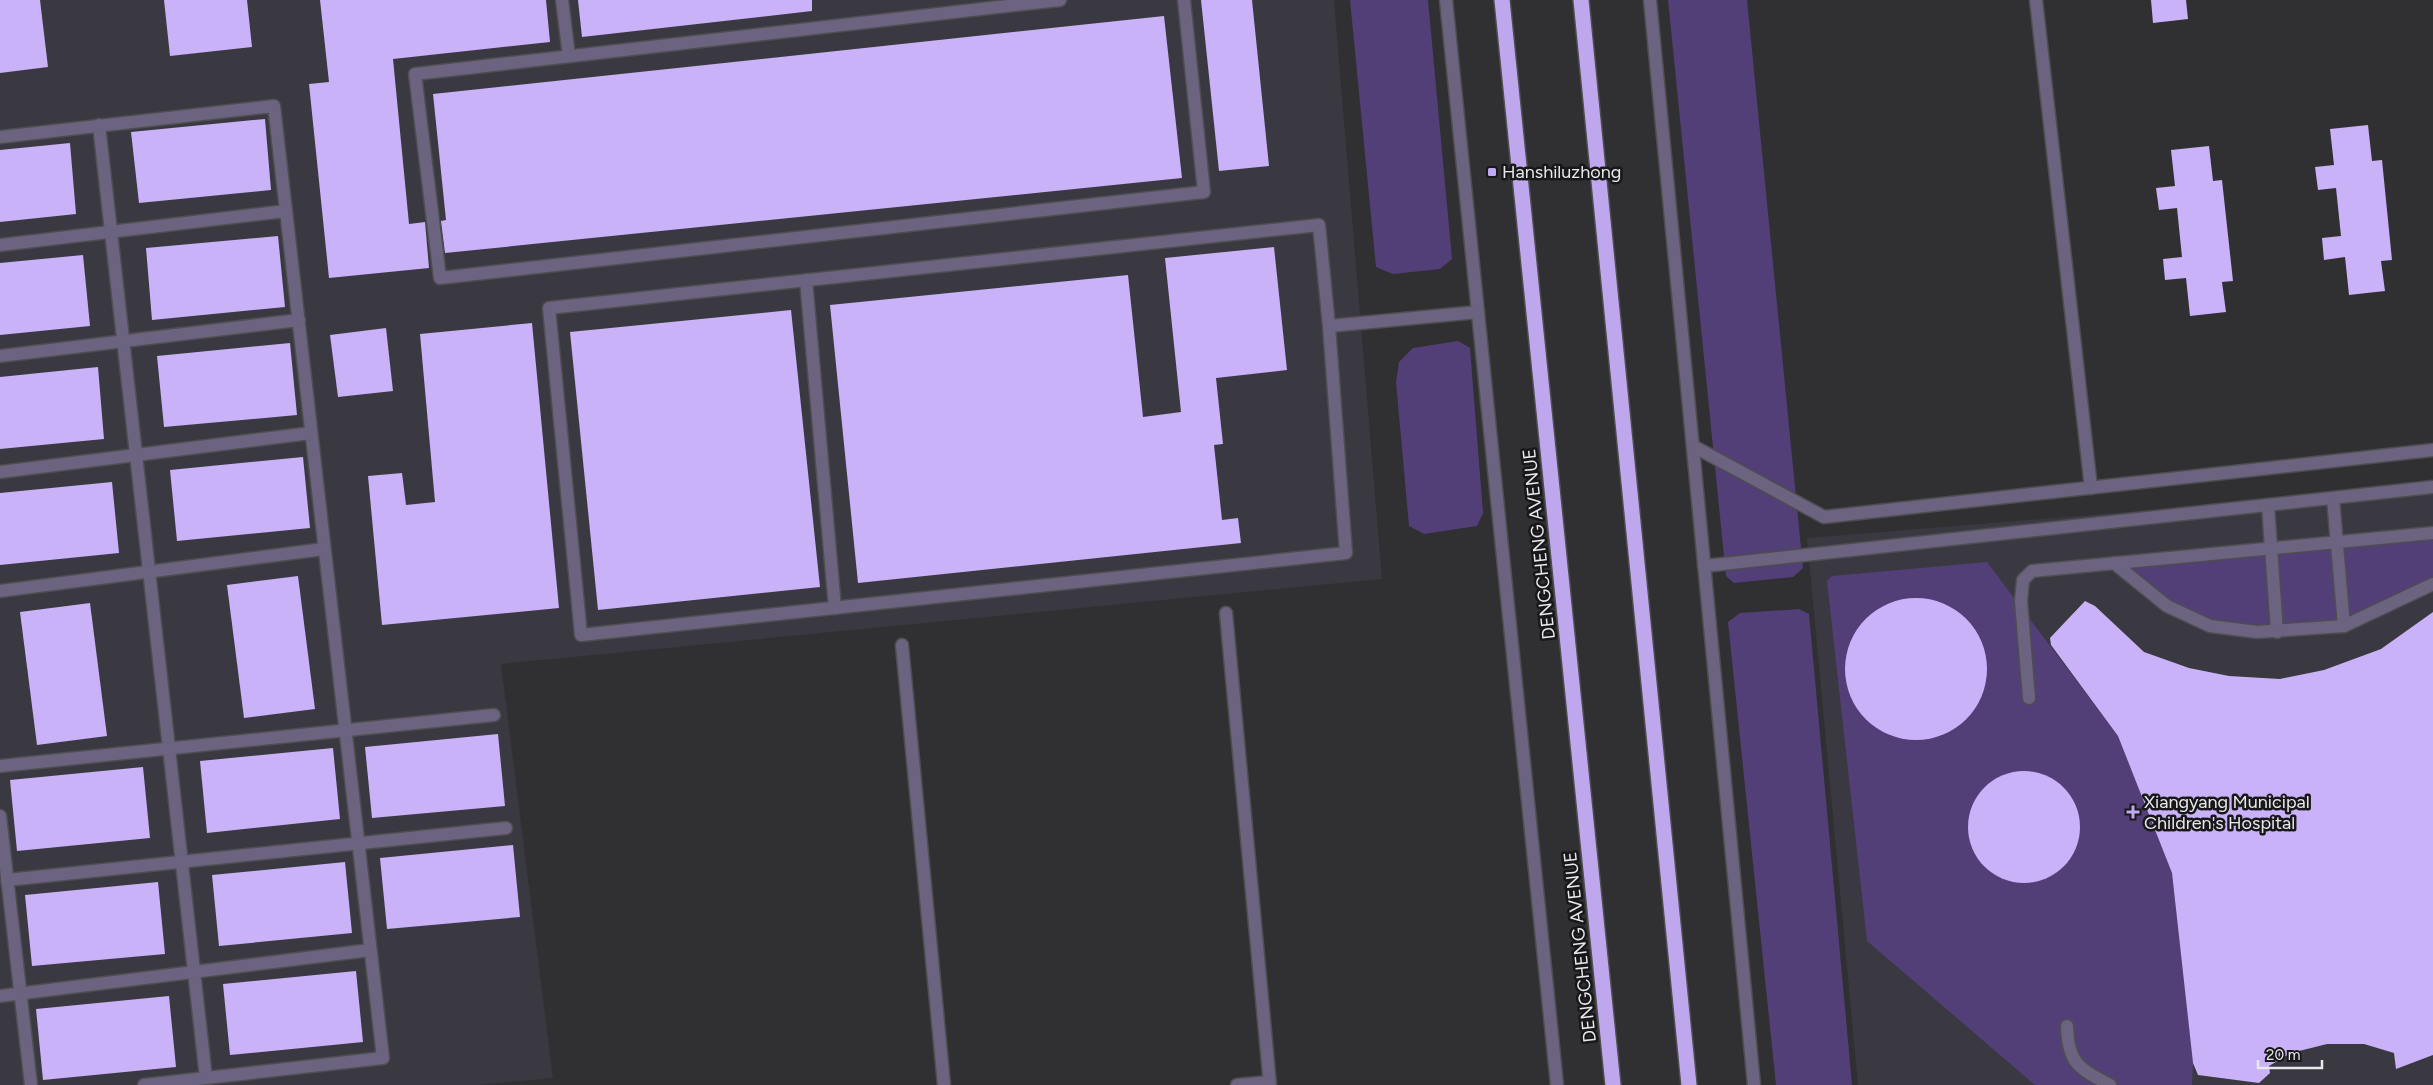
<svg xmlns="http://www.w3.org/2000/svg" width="2433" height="1085" font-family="Figtree,sans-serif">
  <rect width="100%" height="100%" fill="#302f32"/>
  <g fill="#3a3841">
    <polygon points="0,0 1334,0 1382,579 501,664 553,1078 478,1085 0,1085"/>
    <polygon points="2433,487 2433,1085 1858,1085 1807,538"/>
  </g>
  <g fill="#533f77">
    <polygon points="1350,0 1428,0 1452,259 1440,269 1393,274 1376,267"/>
    <polygon points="1668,0 1747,0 1803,568 1793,577 1734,583 1726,576"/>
    <polygon points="1458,341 1470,348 1483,513 1477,526 1424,534 1409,526 1396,382 1399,362 1413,348"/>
    <polygon points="2433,533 2433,584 2344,626 2277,632 2210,626 2167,606 2114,563"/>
    <polygon points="1987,562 2118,736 2172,873 2193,1063 2192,1085 2035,1085 1867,941 1827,581 1832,576"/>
    <polygon points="1799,609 1809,614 1852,1085 1776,1085 1728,622 1740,613"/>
  </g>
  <g fill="#c9b2f8">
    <polygon points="0,0 40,0 48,67 0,73"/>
    <polygon points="164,0 247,0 252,47 170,56"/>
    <polygon points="320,0 546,0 550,42 393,59 409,224 425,222 429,268 329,278 309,84 329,82"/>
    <polygon points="578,0 812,0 812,11 582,37"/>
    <polygon points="1201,0 1252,0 1269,166 1219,171"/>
    <polygon points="2151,0 2186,0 2188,19 2153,23"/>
    <polygon points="1164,16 1182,178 445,253 441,221 446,220 433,94"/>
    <polygon points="265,119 271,190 139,203 131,132"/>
    <polygon points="2368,125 2372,161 2382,160 2392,260 2381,261 2385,291 2349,295 2345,257 2324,260 2322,238 2341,236 2336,188 2318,190 2315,167 2334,165 2330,129"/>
    <polygon points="70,143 76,214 0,222 0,150"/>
    <polygon points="2209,146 2213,181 2222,180 2233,281 2222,282 2226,312 2190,316 2186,278 2165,280 2163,259 2182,257 2177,208 2159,210 2156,188 2175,186 2171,150"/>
    <polygon points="278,236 285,307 152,320 146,248"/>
    <polygon points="1274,247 1287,370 1216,378 1223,444 1214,445 1222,520 1238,518 1241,543 858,583 830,305 1128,275 1143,417 1181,412 1165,258"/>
    <polygon points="83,255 90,326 0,335 0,263"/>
    <polygon points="791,310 820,587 598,610 570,332"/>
    <polygon points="532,323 559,608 382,625 368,476 402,473 406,505 435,502 420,334"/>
    <polygon points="386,328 393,391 338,397 330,335"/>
    <polygon points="290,343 297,415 164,427 157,356"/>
    <polygon points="98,367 104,439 0,449 0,377"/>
    <polygon points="303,457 310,528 177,541 170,470"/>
    <polygon points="112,482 119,553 0,565 0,493"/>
    <polygon points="298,576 315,709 244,718 227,585"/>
    <circle cx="1916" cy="669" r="71"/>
    <polygon points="2085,601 2095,606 2144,652 2189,668 2229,676 2280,679 2324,670 2381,649 2433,612 2433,1055 2396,1069 2394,1053 2364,1044 2327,1044 2291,1053 2269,1066 2270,1073 2259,1083 2198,1075 2193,1063 2172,873 2118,736 2051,645 2050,638"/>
    <polygon points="90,603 107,736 37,745 20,612"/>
    <polygon points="498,734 505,806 372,818 365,747"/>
    <polygon points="333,748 340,819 207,833 200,761"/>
    <polygon points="143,767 150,838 17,851 10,780"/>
    <circle cx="2024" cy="827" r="56"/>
    <polygon points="513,845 520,917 387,929 380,858"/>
    <polygon points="345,862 352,933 219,946 212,875"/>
    <polygon points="158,882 165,954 32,966 25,895"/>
    <polygon points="356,971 363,1042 230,1055 223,984"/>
    <polygon points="169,996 176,1067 43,1080 36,1009"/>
  </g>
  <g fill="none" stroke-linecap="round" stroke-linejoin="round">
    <g stroke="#4e4d50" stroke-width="15">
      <g id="minor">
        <polyline points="562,0 569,56"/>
        <polyline points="1060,0 415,74 440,278 1204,192 1184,0"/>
        <polyline points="1446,0 1557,1085"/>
        <polyline points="1650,0 1754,1085"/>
        <polyline points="2036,0 2091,488"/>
        <polyline points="99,125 206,1078"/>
        <polyline points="0,137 274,106 383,1058 144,1085"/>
        <polyline points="0,245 286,211"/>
        <polyline points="806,280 835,608"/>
        <polyline points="1329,326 1346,553 581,635 549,308 1319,225 1329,326 1478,312"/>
        <polyline points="0,356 299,320"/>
        <polyline points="1693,446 1824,517 2433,450"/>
        <polyline points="0,472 311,433"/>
        <polyline points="2333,498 2344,626"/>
        <polyline points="2268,505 2277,632"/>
        <polyline points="2114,563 2167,606 2210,626 2257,632 2344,626 2433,584"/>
        <polyline points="1704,566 2433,487"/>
        <polyline points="0,591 324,549"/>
        <polyline points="1226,613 1270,1085"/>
        <polyline points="902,645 944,1085"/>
        <polyline points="2029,698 2021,601 2023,580 2032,571 2433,533"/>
        <polyline points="0,766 494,715"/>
        <polyline points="0,816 31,1085"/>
        <polyline points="7,880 506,828"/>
        <polyline points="0,996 370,950"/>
        <path d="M 2067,1026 C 2068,1063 2078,1068 2110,1085"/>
        <polyline points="1237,1085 1269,1082"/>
      </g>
    </g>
    <g stroke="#4e4d50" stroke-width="18">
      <g id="highway">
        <polyline points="1502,0 1613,1085"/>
        <polyline points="1581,0 1689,1085"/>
      </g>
    </g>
    <use href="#minor" stroke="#6b637f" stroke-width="12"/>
    <use href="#highway" stroke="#bea7ed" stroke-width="15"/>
  </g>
  <g fill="#c1a8f3" stroke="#181719" stroke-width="2">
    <rect x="1487" y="167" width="10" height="10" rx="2.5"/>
    <path d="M2130.5 804.5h5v5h5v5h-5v5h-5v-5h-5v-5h5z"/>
  </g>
  <g text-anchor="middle" stroke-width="5" stroke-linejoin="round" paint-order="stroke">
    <g font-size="18" fill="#e9e8eb" stroke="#181719" text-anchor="start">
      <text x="1502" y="178">Hanshiluzhong</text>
      <text x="2144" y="808">Xiangyang Municipal<tspan x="2144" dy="21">Children's Hospital</tspan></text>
    </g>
    <g font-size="18" fill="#e9e8eb" stroke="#181719">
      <text transform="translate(1539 544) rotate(-96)" y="6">DENGCHENG AVENUE</text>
      <text transform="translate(1580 947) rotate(-96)" y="6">DENGCHENG AVENUE</text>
    </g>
  </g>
  <path d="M2258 1060v8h64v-8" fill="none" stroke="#e9e8eb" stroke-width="2.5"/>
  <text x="2266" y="1060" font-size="15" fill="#e9e8eb" stroke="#181719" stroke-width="4" paint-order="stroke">20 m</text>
</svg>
